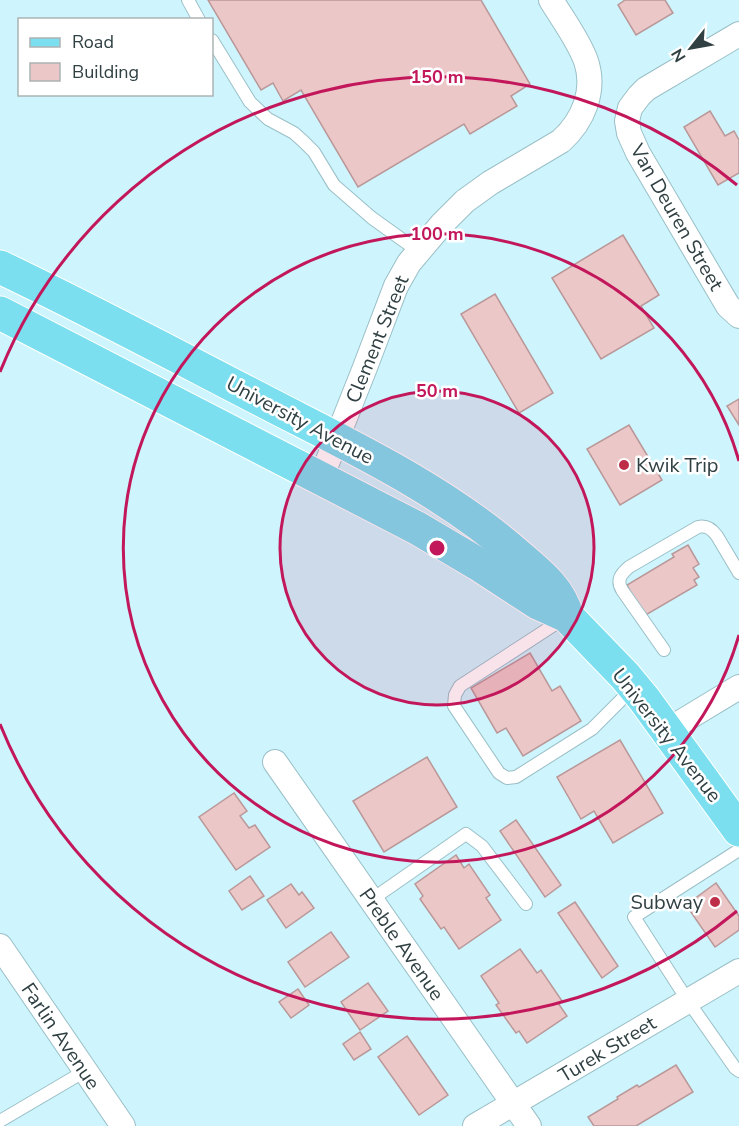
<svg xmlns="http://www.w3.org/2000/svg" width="739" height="1126" font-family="'Nunito Sans',sans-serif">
  <rect width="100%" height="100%" fill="#cef5fd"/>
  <g fill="#ecc7c8" stroke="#ba9899" stroke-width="1.5">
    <polygon points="208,0 481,0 530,84 511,96 517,106 470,134 464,124 358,187 301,90 283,101 273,83 261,90"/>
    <polygon points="625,0 665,0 673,13 636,35 618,5"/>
    <polygon points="710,111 725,136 734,131 739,140 739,173 718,185 684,127"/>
    <polygon points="623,235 659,295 641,306 654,328 601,359 552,278"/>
    <polygon points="495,294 553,393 519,413 461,314"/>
    <polygon points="739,399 739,425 727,406"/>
    <polygon points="629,425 662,480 620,505 587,449"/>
    <polygon points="688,545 699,564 693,568 699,577 694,580 697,585 644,616 627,585 674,557 672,554"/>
    <polygon points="530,653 552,691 560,686 581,721 523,756 506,728 497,733 471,688"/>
    <polygon points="620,740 663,813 613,843 594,811 581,819 557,777"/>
    <polygon points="427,757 457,807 384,852 353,801"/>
    <polygon points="234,793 247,811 240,816 249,828 255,825 270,847 236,870 199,817"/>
    <polygon points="516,820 561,885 545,897 500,831"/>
    <polygon points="456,855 464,868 469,864 490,895 486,898 501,920 459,949 444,927 441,929 420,899 423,896 415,884"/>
    <polygon points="250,876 264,896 242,910 229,891"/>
    <polygon points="716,883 739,916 739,930 715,947 686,905"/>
    <polygon points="291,884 299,895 302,892 314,908 286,928 267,900"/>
    <polygon points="575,902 618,966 602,978 558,913"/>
    <polygon points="331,932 349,957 305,987 288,962"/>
    <polygon points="520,949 537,973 541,970 562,1001 558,1003 567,1016 527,1043 519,1031 516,1033 496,1005 499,1003 481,976"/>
    <polygon points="368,983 388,1011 360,1030 341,1002"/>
    <polygon points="298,989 309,1005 291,1018 279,1002"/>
    <polygon points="360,1032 371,1049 354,1060 343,1044"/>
    <polygon points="407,1036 448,1095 419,1115 378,1057"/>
    <polygon points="676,1065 693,1092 636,1126 594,1126 588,1117 618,1099 617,1097 637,1085 639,1087"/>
  </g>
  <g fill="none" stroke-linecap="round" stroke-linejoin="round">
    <g stroke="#9abfc7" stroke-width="14">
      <g id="lane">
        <polyline points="188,0 199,20"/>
        <polyline points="212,40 250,102 268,119 294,133 304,142 314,152 334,185 372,218 418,251"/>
        <polyline points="563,619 460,686 455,695 454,706 499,773 507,778 516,777 592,729 632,689"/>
        <path d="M 664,650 L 622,590 C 616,580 621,574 629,567 L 698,527 C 707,525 712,529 717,536 L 739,573"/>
        <polyline points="739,850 634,917 688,1001 735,1068 739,1071"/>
        <polyline points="371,900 466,834 482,846 526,904"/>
        <polyline points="0,1121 85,1071"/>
      </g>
    </g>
    <g stroke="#9abfc7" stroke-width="26">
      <g id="street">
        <polyline points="739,34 646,89 639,96 630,108 627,121 629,133 638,153 728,306 739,316"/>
        <path d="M 321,478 L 364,370 L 396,286 L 409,263 L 442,224 L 465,201 L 490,183 L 561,141 C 583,121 596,91 586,61 C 579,41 562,18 551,0"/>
        <polyline points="668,730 739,687"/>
        <polyline points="275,762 529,1126"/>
        <polyline points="0,946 123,1126"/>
        <polyline points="475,1126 739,971"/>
      </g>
    </g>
    <g stroke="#fff" stroke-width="35">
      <g id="primary">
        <path d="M 0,267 C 84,307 165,350 248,393 C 341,442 440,486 520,557 C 540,574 560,590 567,616"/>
        <polyline points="0,313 417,528 478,564 538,603 567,616 625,676 644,699 739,830"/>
      </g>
    </g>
    <use href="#lane" stroke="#fff" stroke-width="12"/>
    <use href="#street" stroke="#fff" stroke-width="24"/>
    <use href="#primary" stroke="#7cdfef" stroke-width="33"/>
  </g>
  <circle cx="437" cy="548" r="157" fill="#c2185b" fill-opacity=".12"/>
  <g fill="none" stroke="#c2185b" stroke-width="3">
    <circle cx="437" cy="548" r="157"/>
    <path d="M739 635A314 314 0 1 1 739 461"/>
    <path d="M737 911A471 471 0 0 1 0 724M0 372A471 471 0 0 1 737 185"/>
  </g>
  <g fill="#bf2e48" stroke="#fff" stroke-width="2">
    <circle cx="624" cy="465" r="6"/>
    <circle cx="715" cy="902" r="6"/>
  </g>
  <g text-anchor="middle" stroke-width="5" stroke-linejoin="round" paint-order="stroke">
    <g font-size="20" fill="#304043" stroke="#fff">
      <text transform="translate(677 217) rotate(60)" y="7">Van Deuren Street</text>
      <text transform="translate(377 339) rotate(-68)" y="7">Clement Street</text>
      <text transform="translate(300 420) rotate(28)" y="7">University Avenue</text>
      <text transform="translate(667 735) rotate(52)" y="7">University Avenue</text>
      <text transform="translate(402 944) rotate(55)" y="7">Preble Avenue</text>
      <text transform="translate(61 1036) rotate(56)" y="7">Farlin Avenue</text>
      <text transform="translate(607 1049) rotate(-31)" y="7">Turek Street</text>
    </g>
    <g font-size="20" fill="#304043" stroke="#fff" text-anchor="start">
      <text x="636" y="472">Kwik Trip</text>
      <text x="703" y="909" text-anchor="end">Subway</text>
    </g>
  </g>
  <circle cx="437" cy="548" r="9" fill="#c2185b" stroke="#fff" stroke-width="3"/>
  <g font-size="18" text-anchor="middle" font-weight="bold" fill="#c2185b" stroke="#fff" stroke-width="5" stroke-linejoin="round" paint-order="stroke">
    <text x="437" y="83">150 m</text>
    <text x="437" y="240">100 m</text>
    <text x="437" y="397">50 m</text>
  </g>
  <rect x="18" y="18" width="195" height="78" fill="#ffffff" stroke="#acb3b4" stroke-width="1.5"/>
  <rect x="30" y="38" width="30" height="9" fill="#7cdfef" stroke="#acb3b4" stroke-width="1.5"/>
  <text x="72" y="48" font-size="18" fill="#304043">Road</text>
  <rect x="30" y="63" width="30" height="18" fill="#ecc7c8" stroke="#acb3b4" stroke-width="1.5"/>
  <text x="72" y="78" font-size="18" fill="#304043">Building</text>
  <g transform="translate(691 48) rotate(239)" stroke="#ffffff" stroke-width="4.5" paint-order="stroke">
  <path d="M0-4.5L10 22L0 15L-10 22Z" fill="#304043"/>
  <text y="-9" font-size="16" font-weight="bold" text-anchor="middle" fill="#304043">N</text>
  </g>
</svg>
